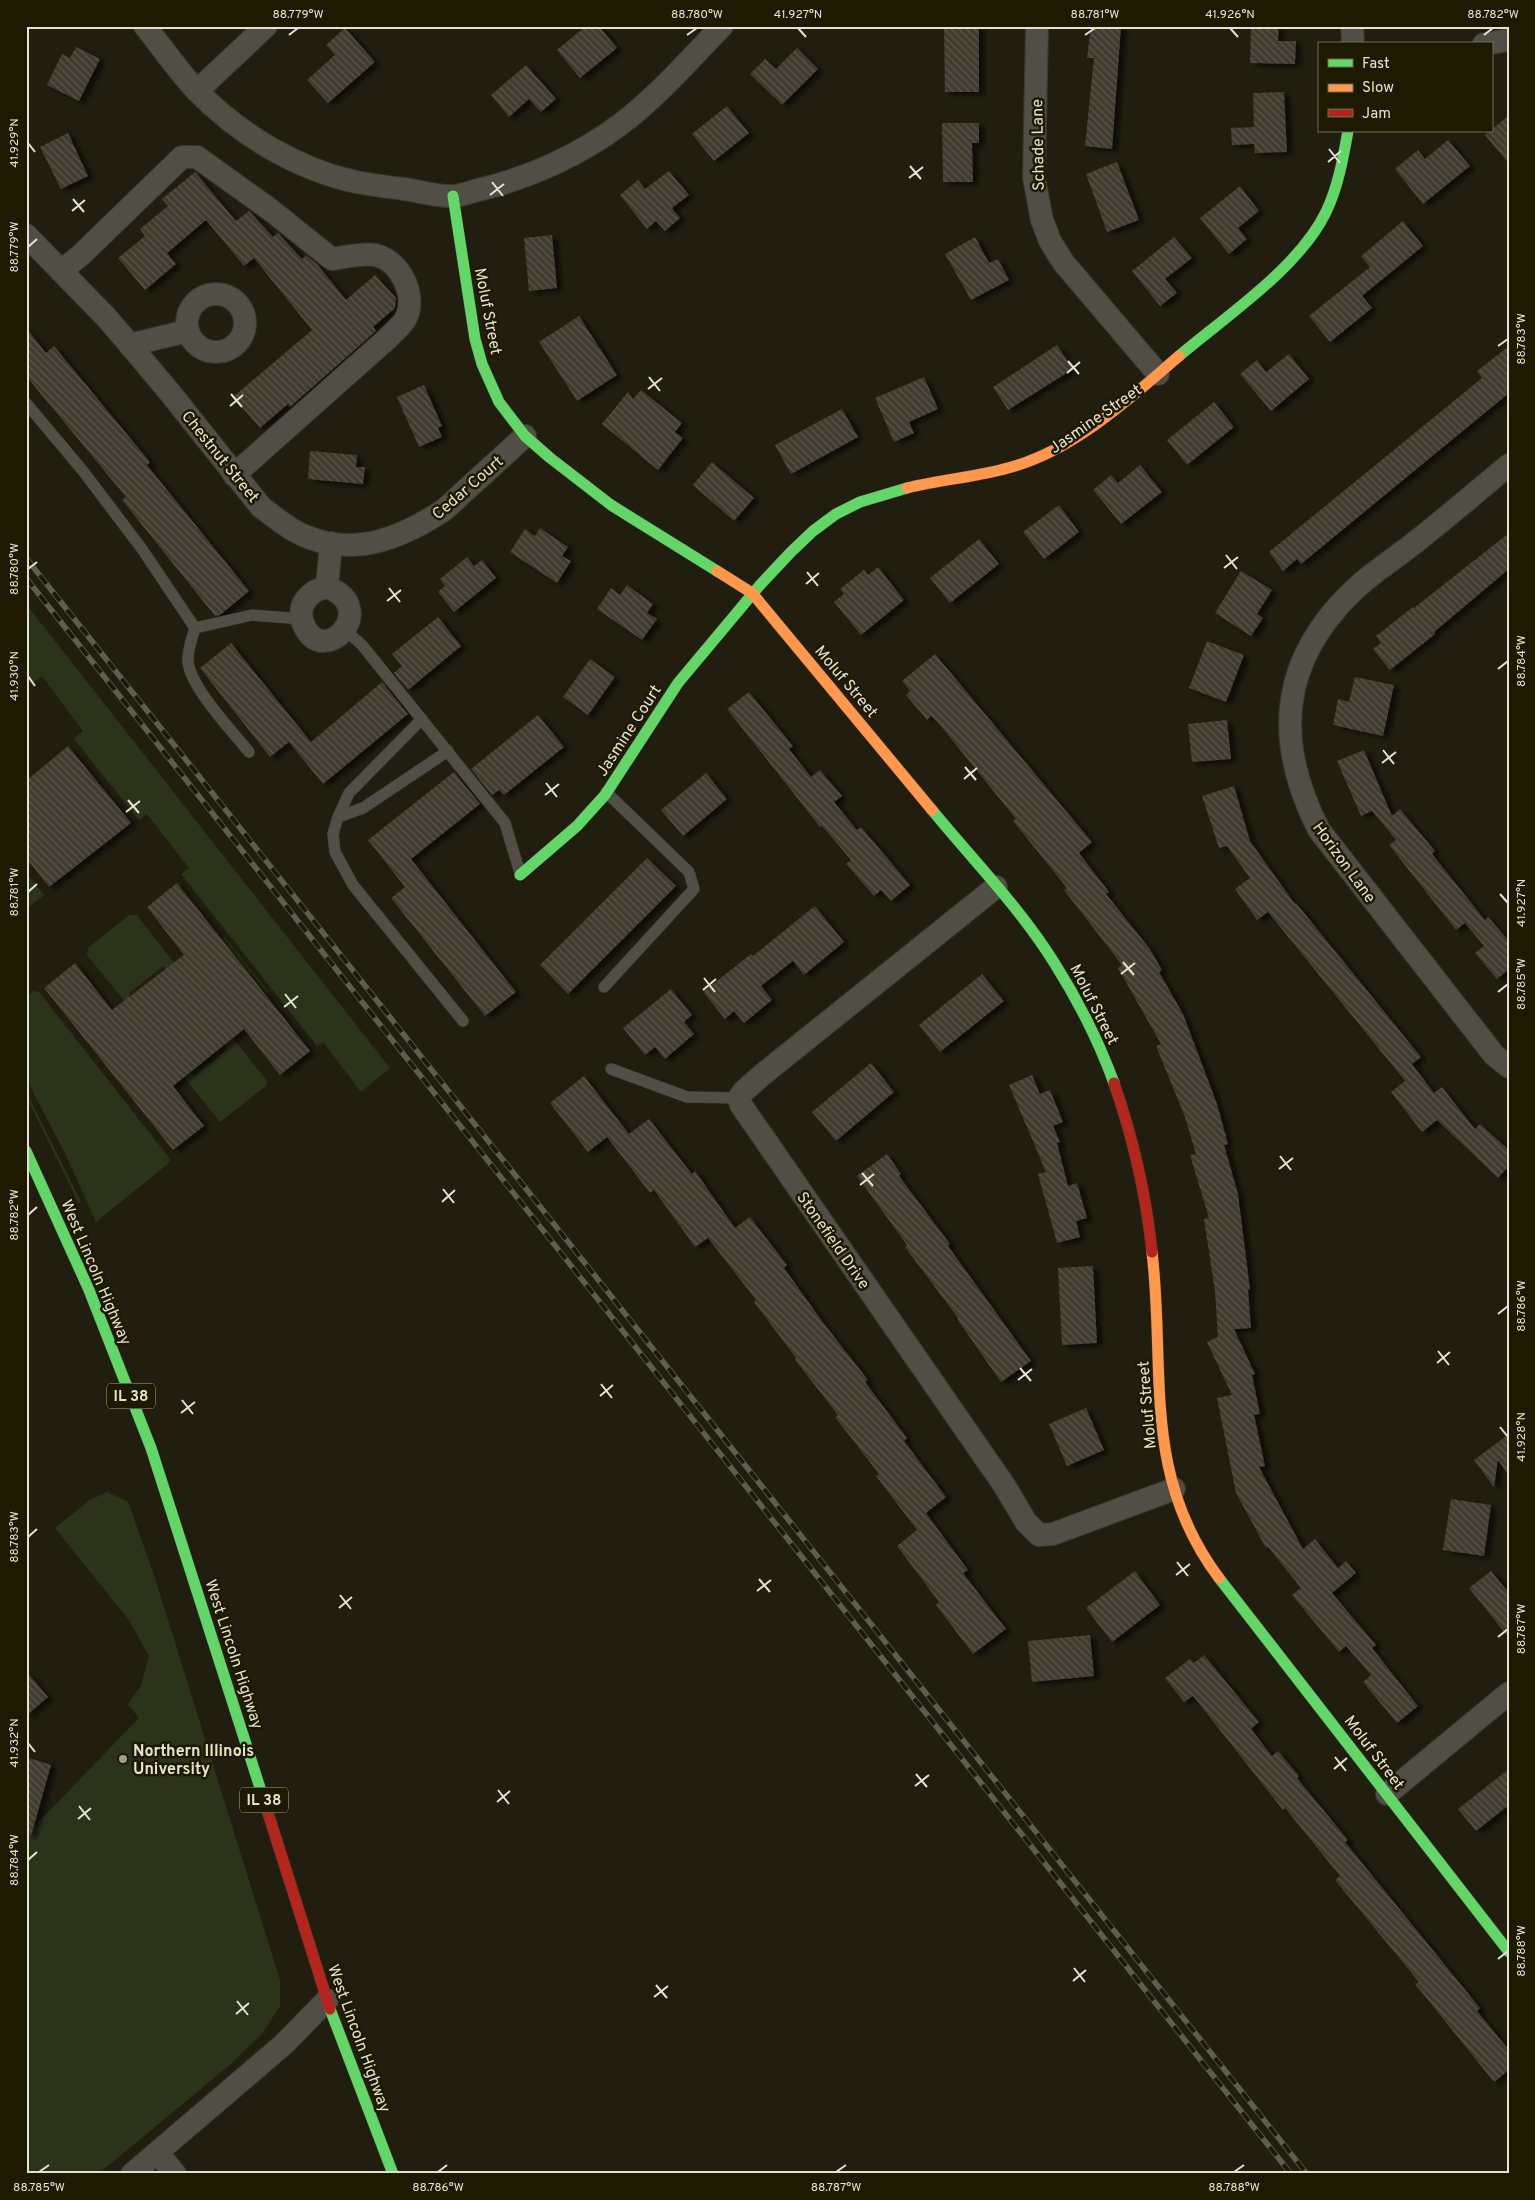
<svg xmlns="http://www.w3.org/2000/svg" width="1535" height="2200" font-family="Overpass,sans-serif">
  <defs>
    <pattern id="building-back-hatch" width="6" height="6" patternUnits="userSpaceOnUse" patternTransform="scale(1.25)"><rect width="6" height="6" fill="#413a2e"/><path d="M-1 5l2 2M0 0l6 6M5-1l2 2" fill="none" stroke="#5c564b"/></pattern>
    <filter id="shadow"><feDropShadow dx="5.5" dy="3" stdDeviation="2.5" flood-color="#0009"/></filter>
  </defs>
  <rect width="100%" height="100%" fill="#211e10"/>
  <g fill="#2b341b">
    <polygon points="26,604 390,1068 361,1092 323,1042 317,1046 181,874 189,868 147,814 139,820 74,739 83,731 42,676 31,684 26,677"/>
    <polygon points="26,873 44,895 26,909"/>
    <polygon points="129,915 137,915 188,981 180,987 163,966 129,993 145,1014 139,1019 87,955 88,948"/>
    <polygon points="225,937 269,992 267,994 250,973 216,1000 210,990 242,965 222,939"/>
    <polygon points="33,991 39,992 170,1159 170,1162 96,1222 65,1153 26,1079 26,997"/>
    <polygon points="216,1017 267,1081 266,1086 220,1122 167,1056 174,1050 195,1076 228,1049 208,1024"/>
    <polygon points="26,1091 81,1202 79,1204 26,1096"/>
    <polygon points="107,1492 128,1502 154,1575 280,1980 280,2006 262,2034 231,2064 98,2174 26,2174 26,1835 139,1718 128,1704 141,1685 149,1656 128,1619 55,1528 90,1500"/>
  </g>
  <g fill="url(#building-back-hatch)" filter="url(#shadow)">
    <polygon points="586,26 599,26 617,48 580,78 557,50"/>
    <polygon points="944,26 979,26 979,92 945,92"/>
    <polygon points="1091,26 1121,26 1112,149 1085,146 1094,58 1087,58"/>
    <polygon points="1251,26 1279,26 1278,41 1296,41 1295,64 1250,63"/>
    <polygon points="345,28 375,62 328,103 307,80 335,55 326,45"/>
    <polygon points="76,47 100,59 79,101 47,85 62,54 70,58"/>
    <polygon points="797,48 818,69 782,105 750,74 765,59 776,69"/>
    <polygon points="526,65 556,99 541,112 529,99 509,117 491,95"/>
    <polygon points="1284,92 1287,152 1255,153 1254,144 1232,145 1231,128 1254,127 1253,93"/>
    <polygon points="727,106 749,133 714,161 692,134"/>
    <polygon points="1509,115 1509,164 1485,135"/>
    <polygon points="942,123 979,123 979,143 972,143 973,182 943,182"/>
    <polygon points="68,133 88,176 61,189 40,147"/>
    <polygon points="1448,140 1470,166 1423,204 1395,169 1418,150 1425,159"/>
    <polygon points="1117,162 1139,220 1107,232 1086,174"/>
    <polygon points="669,171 689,195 672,208 680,218 665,231 656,221 647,229 620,195 638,180 645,189"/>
    <polygon points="195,172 236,221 249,211 273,237 278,233 302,259 306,255 317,264 346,300 375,275 396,298 395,308 373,327 376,331 290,407 288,404 260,428 233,397 312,330 254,258 244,266 206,220 167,253 176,264 145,290 118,258 145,236 140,229 168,206 162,199"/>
    <polygon points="1240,186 1259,211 1238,228 1247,239 1229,254 1200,218"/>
    <polygon points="1403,221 1423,246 1362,296 1372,308 1330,342 1309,316 1370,267 1361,256"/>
    <polygon points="552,235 557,288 529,291 524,238"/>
    <polygon points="975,237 989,263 998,259 1009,280 971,300 945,254"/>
    <polygon points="1174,237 1192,258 1165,279 1177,293 1160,306 1132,271"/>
    <polygon points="579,316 617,375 577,401 539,342"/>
    <polygon points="26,328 46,353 54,346 150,462 147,465 249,591 220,615 215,616 122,500 126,497 26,376"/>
    <polygon points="1057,345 1073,369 1008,410 993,387"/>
    <polygon points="1509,346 1509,393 1301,564 1297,559 1283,571 1269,552 1482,378 1477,371"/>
    <polygon points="1289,354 1309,379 1271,411 1240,374 1257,360 1266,372"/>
    <polygon points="924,377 938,409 909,422 914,433 894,442 875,398"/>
    <polygon points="424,385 442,426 438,428 442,437 419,447 397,397"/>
    <polygon points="641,390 682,423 675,432 683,438 658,470 602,424 628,392 633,399"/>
    <polygon points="1214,402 1234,427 1187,465 1167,440"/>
    <polygon points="842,409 858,437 791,474 775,445"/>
    <polygon points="310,451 357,455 356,467 365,467 363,484 308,479"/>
    <polygon points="712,462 754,498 734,521 693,485"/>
    <polygon points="1140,465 1162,492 1121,524 1093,490 1111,475 1118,483"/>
    <polygon points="1059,505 1079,532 1044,559 1023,532"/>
    <polygon points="540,528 568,547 562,556 571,561 557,583 510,552 525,529 535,536"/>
    <polygon points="1509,533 1509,569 1434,632 1435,634 1390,670 1373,649 1381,643 1376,636 1413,607 1414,608"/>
    <polygon points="979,539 999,564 950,603 930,578"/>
    <polygon points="467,557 474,566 482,560 496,578 454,612 438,592 445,586 440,579"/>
    <polygon points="878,567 904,600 861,635 834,602 844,594 840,589 864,570 868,575"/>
    <polygon points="1241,571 1272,590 1257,614 1263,618 1251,636 1215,613"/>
    <polygon points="627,585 653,604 647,613 657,619 642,640 597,609 611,588 620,595"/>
    <polygon points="438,617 461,646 408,690 394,673 402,666 392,654"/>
    <polygon points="1207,641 1244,655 1226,702 1189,688"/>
    <polygon points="231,643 311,742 382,682 408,714 323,784 289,742 270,757 200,668"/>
    <polygon points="935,654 1092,842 1079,853 1109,892 1106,894 1150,949 1162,970 1159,972 1183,1014 1217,1104 1228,1144 1224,1145 1238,1194 1250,1290 1248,1290 1251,1328 1234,1329 1255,1374 1252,1375 1260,1414 1254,1415 1265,1466 1259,1467 1303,1549 1315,1539 1338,1568 1346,1561 1356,1573 1332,1593 1376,1645 1372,1648 1418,1706 1397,1723 1363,1682 1371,1675 1346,1646 1339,1652 1292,1595 1301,1588 1268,1547 1266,1548 1236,1493 1217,1398 1232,1395 1207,1342 1218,1337 1215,1291 1204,1219 1209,1218 1190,1155 1196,1154 1185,1117 1156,1046 1161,1044 1118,968 1122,965 1064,890 1067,888 1013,821 1016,819 940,725 931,716 927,720 906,695 910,691 902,681"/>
    <polygon points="590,659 615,677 588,715 563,697"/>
    <polygon points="1355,677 1394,685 1383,736 1333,725 1338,699 1349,702"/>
    <polygon points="749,692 793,746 789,749 811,777 820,770 842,796 834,802 857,830 861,827 910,885 891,901 881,890 874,896 846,864 851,860 822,826 820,827 727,709"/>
    <polygon points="538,715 564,747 504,795 499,790 492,795 471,769"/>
    <polygon points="1227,720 1231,759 1192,762 1188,724"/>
    <polygon points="68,746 131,823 49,887 26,858 26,781"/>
    <polygon points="1364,750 1392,816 1400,809 1435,851 1432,854 1485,920 1488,917 1509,941 1509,969 1497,979 1475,953 1484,946 1465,923 1456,930 1389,845 1396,840 1372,811 1361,816 1337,761"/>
    <polygon points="454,772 480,804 411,859 516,992 485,1016 391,898 405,887 368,840"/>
    <polygon points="706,773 727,799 683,836 661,810"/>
    <polygon points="1234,786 1250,841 1295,904 1296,903 1421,1057 1412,1064 1434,1093 1442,1087 1475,1129 1480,1124 1509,1150 1509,1166 1498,1178 1437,1120 1422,1132 1391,1092 1405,1081 1268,912 1257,920 1235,889 1250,878 1227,846 1219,848 1202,796"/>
    <polygon points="647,858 676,886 568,994 540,965"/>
    <polygon points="177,883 310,1051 280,1075 244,1029 173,1086 204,1126 173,1150 44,988 75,963 112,1010 184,955 147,907"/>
    <polygon points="815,906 844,942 804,975 793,961 761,986 772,1000 744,1023 734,1011 725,1019 703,992 751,954 753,956"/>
    <polygon points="982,974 1004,1001 940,1052 919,1025"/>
    <polygon points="671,989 692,1015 684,1022 694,1034 665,1059 655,1047 645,1055 623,1028"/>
    <polygon points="871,1063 894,1092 836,1141 812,1112"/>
    <polygon points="1032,1075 1040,1094 1050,1090 1063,1122 1053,1126 1060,1142 1057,1143 1068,1186 1077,1183 1087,1218 1076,1221 1080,1237 1057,1243 1038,1174 1046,1172 1009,1085"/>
    <polygon points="584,1076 629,1134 649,1119 692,1174 695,1171 735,1228 750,1217 787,1265 784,1268 825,1325 868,1380 865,1382 907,1438 904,1441 946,1497 926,1513 968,1570 963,1573 1006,1629 973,1654 936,1605 939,1602 897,1546 917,1530 876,1476 879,1474 835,1417 838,1415 795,1360 796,1358 754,1302 756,1300 708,1238 695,1247 654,1190 650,1193 607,1137 588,1152 550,1103"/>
    <polygon points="887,1154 901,1174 899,1176 950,1244 948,1246 1031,1361 1001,1382 957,1319 958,1318 905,1247 907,1245 857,1176"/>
    <polygon points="1093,1266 1097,1343 1062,1345 1058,1268"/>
    <polygon points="1086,1408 1104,1450 1067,1466 1049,1424"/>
    <polygon points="1509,1434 1509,1476 1498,1460 1494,1487 1474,1460"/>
    <polygon points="1451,1499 1491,1505 1484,1556 1443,1550"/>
    <polygon points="1135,1571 1160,1605 1112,1642 1086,1608"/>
    <polygon points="1491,1571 1509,1593 1509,1638 1469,1588"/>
    <polygon points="1090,1635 1094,1676 1032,1682 1028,1641"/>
    <polygon points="1204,1655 1259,1722 1251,1729 1272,1756 1278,1751 1299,1776 1297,1778 1348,1840 1345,1842 1480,2008 1477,2011 1509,2050 1509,2070 1494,2082 1415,1984 1419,1982 1335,1880 1340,1876 1285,1808 1283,1810 1193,1696 1184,1702 1165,1678 1190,1659 1194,1663"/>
    <polygon points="26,1671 48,1697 26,1716"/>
    <polygon points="26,1757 51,1765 31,1836 26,1835"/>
    <polygon points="1509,1769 1509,1805 1476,1831 1458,1809"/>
  </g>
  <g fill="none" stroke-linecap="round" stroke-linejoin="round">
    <g stroke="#3a382e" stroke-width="12">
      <g id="lane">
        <polyline points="26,403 83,471 142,549 195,628 252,615 302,619"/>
        <path d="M 195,628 C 192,639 187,651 188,662 C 191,688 232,731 249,752"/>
        <polyline points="345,630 362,645 505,823 520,873"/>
        <polyline points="422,719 349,793 338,817 363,808 448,751"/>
        <polyline points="338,817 333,834 335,852 353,885 463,1021"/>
        <polyline points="604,987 694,889 689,872 606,792"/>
        <polyline points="611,1069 687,1097 739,1098"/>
      </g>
    </g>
    <g stroke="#3a382e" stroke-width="24">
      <g id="street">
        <path d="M 145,26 C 162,47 178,71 197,91 C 239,134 296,169 356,182 C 372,185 388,187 404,189 C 420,191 437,197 453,196 C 461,196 470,192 478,190 C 529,178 580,155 621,124 C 657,97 691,58 722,26"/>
        <polyline points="1037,26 1034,178 1042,220 1050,241 1063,262 1158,374"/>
        <polyline points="1352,26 1353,44"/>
        <polyline points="1484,44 1509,40"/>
        <polyline points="197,91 266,26"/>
        <polyline points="26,235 106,317 130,345 187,331"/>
        <path d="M 61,271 L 81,255 L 182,157 L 197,157 L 272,211 L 332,259 C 346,257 361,253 375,255 C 400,260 417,295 406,318 C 403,325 393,332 388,338 L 234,475"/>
        <circle cx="216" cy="323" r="29"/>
        <path d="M 130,345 L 171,394 L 261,507 C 276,518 292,532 310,538 C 358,556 403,537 444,510 L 525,436"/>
        <path d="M 1509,465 C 1476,492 1443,521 1409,547 C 1390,562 1370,574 1353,591 C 1279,662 1274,742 1319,830 L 1494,1055 L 1509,1067"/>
        <path d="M 327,587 C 382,608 322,672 303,623 C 296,604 311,590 327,587 Z"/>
        <polyline points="327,587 331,543"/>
        <polyline points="996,887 762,1075 744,1091 739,1098 741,1105 1004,1485 1026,1522 1039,1535 1053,1534 1174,1489"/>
        <polyline points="1387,1794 1509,1693"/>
        <polyline points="158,2153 175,2174"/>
        <polyline points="132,2174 284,2044 327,2000"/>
      </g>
    </g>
    <g stroke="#3a382e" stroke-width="12">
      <g id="fast">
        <polyline points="453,196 475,339 482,364 499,402 525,436 549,457 611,505 717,571"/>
        <path d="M 1179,356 C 1226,316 1299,268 1326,212 C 1338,187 1343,159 1348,131"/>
        <path d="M 932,810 C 974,861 1021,909 1055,964 C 1079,1002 1099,1042 1114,1083"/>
        <polyline points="520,875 577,826 605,795 678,683 760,585 791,552 813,531 836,514 860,502 907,488"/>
        <polyline points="26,1151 89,1290 151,1448 262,1794"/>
        <polyline points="1219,1578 1509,1952"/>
        <polyline points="330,2009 393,2174"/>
      </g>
    </g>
    <g stroke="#3a382e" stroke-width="12">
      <g id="slow">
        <path d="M 907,488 C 943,479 980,477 1015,466 C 1078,447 1130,398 1179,356"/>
        <polyline points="717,571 752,593 932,810"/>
        <path d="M 1152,1252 C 1166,1371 1141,1474 1219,1578"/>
      </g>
    </g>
    <g stroke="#3a382e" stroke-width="12">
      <g id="jam">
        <path d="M 1114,1083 C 1133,1138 1146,1194 1152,1252"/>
        <polyline points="262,1794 330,2009"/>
      </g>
    </g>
    <use href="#lane" stroke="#514f45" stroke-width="11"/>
    <use href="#street" stroke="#514f45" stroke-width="22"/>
    <use href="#fast" stroke="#63d668" stroke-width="11"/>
    <use href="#slow" stroke="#ff974d" stroke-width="11"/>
    <use href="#jam" stroke="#b3261e" stroke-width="11"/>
    <g stroke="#5e5d52" stroke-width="5.5">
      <g id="rail">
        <polyline points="26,558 1307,2174"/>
        <polyline points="26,578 1291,2174"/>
      </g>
    </g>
    <use href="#rail" stroke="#1e1a02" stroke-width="4" stroke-dasharray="11" stroke-linecap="butt"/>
  </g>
  <path fill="none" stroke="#e5e2d3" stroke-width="2" d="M 798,28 L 806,37M 1230,28 L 1238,37M 289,35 L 298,28M 687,35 L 697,28M 1085,35 L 1095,28M 1484,35 L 1493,28M 28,143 L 35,152M 1329,149 L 1340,163M 1328,162 L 1341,151M 910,166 L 921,179M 909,178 L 923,167M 492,182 L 503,196M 490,195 L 504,184M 73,199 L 84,212M 72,211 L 85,200M 28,247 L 37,239M 1498,346 L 1508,339M 1068,361 L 1079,374M 1067,373 L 1080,362M 649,377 L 660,391M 648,389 L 662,378M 231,394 L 242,407M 230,406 L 243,395M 1226,555 L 1237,569M 1224,568 L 1238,557M 28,569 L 37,562M 807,572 L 818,586M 806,584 L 819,573M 389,588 L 400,602M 387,601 L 401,590M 1498,669 L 1508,661M 28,676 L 35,686M 1383,750 L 1394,764M 1382,763 L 1396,752M 965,767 L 976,780M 964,779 L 977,768M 546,783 L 557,797M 545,795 L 559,784M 128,800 L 139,813M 126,812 L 140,801M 28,892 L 37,884M 1500,894 L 1508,903M 1123,962 L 1134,975M 1121,974 L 1135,963M 704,978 L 715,992M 703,990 L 716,979M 1498,992 L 1508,984M 285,994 L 296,1008M 284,1007 L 298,996M 1280,1156 L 1291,1170M 1279,1169 L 1293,1158M 862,1173 L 873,1186M 860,1185 L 874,1174M 443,1189 L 454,1203M 442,1202 L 455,1190M 28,1215 L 37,1207M 1498,1314 L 1508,1306M 1438,1351 L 1449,1365M 1437,1363 L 1450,1352M 1020,1368 L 1031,1381M 1018,1380 L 1032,1369M 601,1384 L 612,1398M 600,1396 L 613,1385M 182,1400 L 193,1414M 181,1413 L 195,1402M 1500,1427 L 1508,1437M 28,1537 L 37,1529M 1177,1562 L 1188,1576M 1176,1575 L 1190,1564M 759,1579 L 770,1592M 757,1591 L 771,1580M 340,1595 L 351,1609M 339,1608 L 352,1597M 1498,1637 L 1508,1629M 28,1743 L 35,1752M 1335,1757 L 1346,1771M 1334,1769 L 1347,1758M 916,1774 L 927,1787M 915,1786 L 929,1775M 498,1790 L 509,1804M 497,1802 L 510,1791M 79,1806 L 90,1820M 78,1819 L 91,1808M 28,1860 L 37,1852M 1498,1959 L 1508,1951M 1074,1968 L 1085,1982M 1073,1981 L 1086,1970M 656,1985 L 667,1998M 654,1997 L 668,1986M 237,2001 L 248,2015M 236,2014 L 249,2003M 39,2172 L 49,2165M 438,2172 L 447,2165M 836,2172 L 846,2165M 1234,2172 L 1244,2165"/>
  <circle fill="#a09d8f" stroke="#1e1a02" stroke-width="2" cx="123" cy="1759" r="5"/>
  <g text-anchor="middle" stroke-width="5" stroke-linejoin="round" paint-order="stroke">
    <g fill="#1e1a02" stroke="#a9a694" stroke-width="1">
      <rect x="107" y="1383.5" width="48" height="25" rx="4"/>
      <rect x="240" y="1787.5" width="48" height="25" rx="4"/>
    </g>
    <g font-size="15" font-weight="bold" fill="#e5e2d3">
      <text x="131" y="1401">IL 38</text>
      <text x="264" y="1805">IL 38</text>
    </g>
    <g font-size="16" fill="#e5e2d3" stroke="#1e1a02">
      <text transform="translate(1037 145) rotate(-91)" y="6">Schade Lane</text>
      <text transform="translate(489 311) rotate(79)" y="6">Moluf Street</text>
      <text transform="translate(1095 418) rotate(-35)" y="6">Jasmine Street</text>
      <text transform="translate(221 456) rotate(51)" y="6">Chestnut Street</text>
      <text transform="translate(467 487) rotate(-41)" y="6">Cedar Court</text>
      <text transform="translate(847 681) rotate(50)" y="6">Moluf Street</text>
      <text transform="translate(628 730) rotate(-57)" y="6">Jasmine Court</text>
      <text transform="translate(1345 862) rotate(54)" y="6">Horizon Lane</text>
      <text transform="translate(1095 1004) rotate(63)" y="6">Moluf Street</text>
      <text transform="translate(834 1240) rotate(55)" y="6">Stonefield Drive</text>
      <text transform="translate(97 1272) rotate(67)" y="6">West Lincoln Highway</text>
      <text transform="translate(1146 1405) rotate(-95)" y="6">Moluf Street</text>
      <text transform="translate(235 1654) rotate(72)" y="6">West Lincoln Highway</text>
      <text transform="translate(1375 1752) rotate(53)" y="6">Moluf Street</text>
      <text transform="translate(360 2038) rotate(70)" y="6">West Lincoln Highway</text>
    </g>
    <g font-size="16" font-weight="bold" fill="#e5e2d3" stroke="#1e1a02" text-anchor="start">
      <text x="133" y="1756">Northern Illinois<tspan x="133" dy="18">University</tspan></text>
    </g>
  </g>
  <rect width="1535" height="2200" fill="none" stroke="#1e1a02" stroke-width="55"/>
  <rect x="1318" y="42" width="175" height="90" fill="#1e1a02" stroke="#6e6a56"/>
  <rect x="1328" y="59" width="25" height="8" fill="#63d668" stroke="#6e6a56"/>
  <text x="1362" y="68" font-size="15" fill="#e5e2d3">Fast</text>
  <rect x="1328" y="84" width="25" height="8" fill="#ff974d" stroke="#6e6a56"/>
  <text x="1362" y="92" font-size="15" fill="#e5e2d3">Slow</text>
  <rect x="1328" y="109" width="25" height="8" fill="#b3261e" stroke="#6e6a56"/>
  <text x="1362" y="118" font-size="15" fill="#e5e2d3">Jam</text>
  <rect x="28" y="28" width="1480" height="2144" fill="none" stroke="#e5e2d3" stroke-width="2"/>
  <g font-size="12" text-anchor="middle" fill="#e5e2d3">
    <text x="298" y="18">88.779°W</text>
    <text x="697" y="18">88.780°W</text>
    <text x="798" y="18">41.927°N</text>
    <text x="1095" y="18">88.781°W</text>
    <text x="1230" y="18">41.926°N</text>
    <text x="1493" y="18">88.782°W</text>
    <text transform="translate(14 143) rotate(-90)" y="4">41.929°N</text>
    <text transform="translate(14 247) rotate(-90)" y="4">88.779°W</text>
    <text transform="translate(1521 339) rotate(-90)" y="4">88.783°W</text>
    <text transform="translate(14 569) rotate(-90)" y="4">88.780°W</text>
    <text transform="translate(1521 661) rotate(-90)" y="4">88.784°W</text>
    <text transform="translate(14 676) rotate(-90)" y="4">41.930°N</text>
    <text transform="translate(14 892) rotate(-90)" y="4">88.781°W</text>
    <text transform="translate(1521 903) rotate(-90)" y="4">41.927°N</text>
    <text transform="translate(1521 984) rotate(-90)" y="4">88.785°W</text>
    <text transform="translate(14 1215) rotate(-90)" y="4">88.782°W</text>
    <text transform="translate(1521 1306) rotate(-90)" y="4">88.786°W</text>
    <text transform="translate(1521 1437) rotate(-90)" y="4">41.928°N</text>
    <text transform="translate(14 1537) rotate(-90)" y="4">88.783°W</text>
    <text transform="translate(1521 1629) rotate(-90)" y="4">88.787°W</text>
    <text transform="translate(14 1743) rotate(-90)" y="4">41.932°N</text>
    <text transform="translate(14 1860) rotate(-90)" y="4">88.784°W</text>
    <text transform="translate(1521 1951) rotate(-90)" y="4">88.788°W</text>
    <text x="39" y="2191">88.785°W</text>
    <text x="438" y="2191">88.786°W</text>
    <text x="836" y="2191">88.787°W</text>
    <text x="1234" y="2191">88.788°W</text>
  </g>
</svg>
